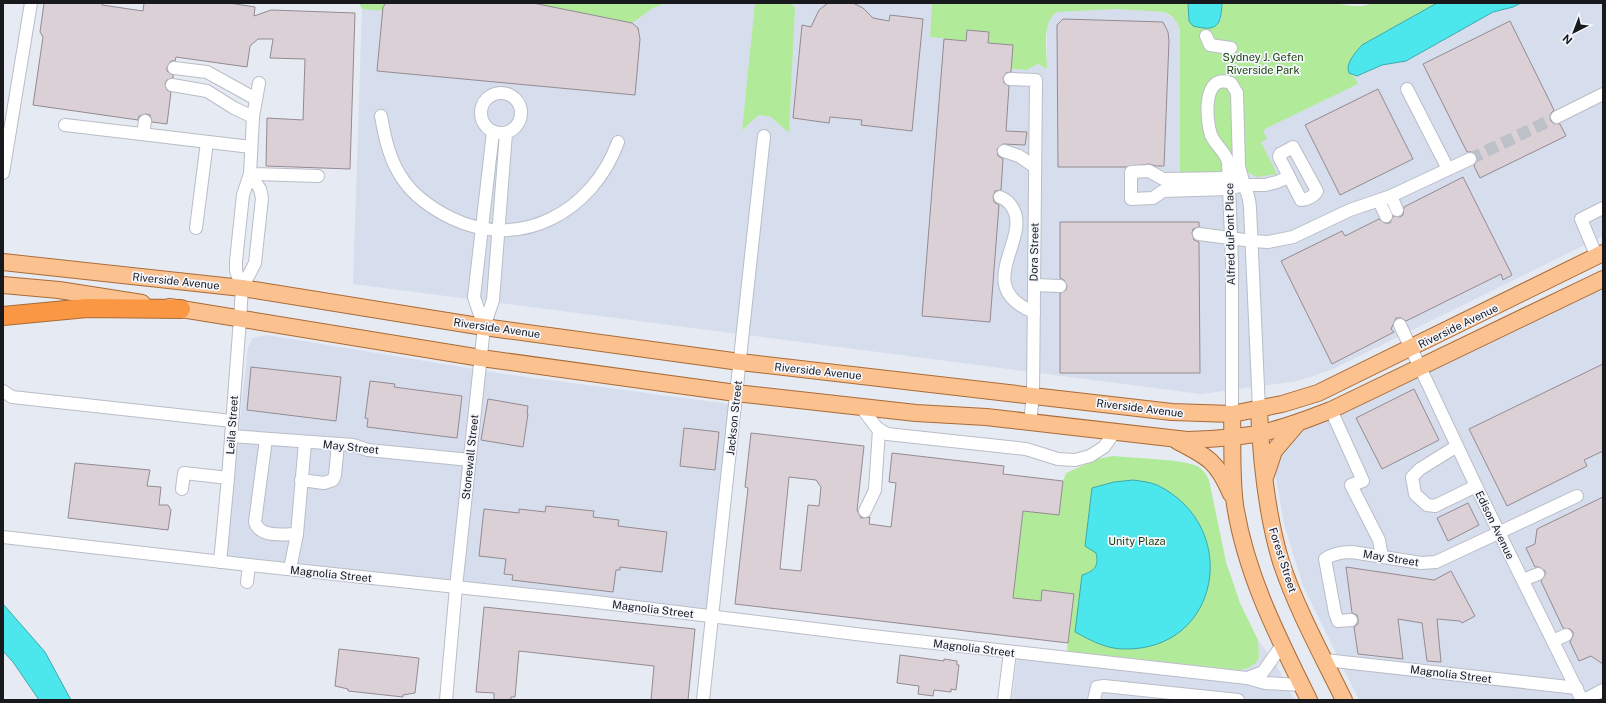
<svg xmlns="http://www.w3.org/2000/svg" width="1606" height="703" font-family="'Public Sans',sans-serif">
  <rect width="100%" height="100%" fill="#e6eaf3"/>
  <g fill="#d6dded">
    <polygon points="386,3 534,3 632,23 653,8 666,3 755,3 742,130 759,115 771,117 789,132 795,8 791,3 932,3 930,37 966,41 967,30 989,32 1013,45 1011,69 1027,70 1038,64 1047,69 1047,25 1052,15 1057,12 1115,9 1164,12 1176,20 1180,30 1180,173 1249,173 1257,177 1263,130 1358,84 1354,76 1361,75 1382,65 1406,61 1493,12 1512,7 1521,3 1603,3 1603,236 1333,369 1298,381 1201,394 353,284 362,9 382,11"/>
    <polygon points="1603,288 1603,700 1359,700 1303,586 1284,524 1276,477 1276,459 1297,431 1349,411"/>
    <polygon points="267,335 504,374 729,404 707,622 520,599 224,569 248,347 253,338"/>
    <polygon points="1258,640 1278,668 1294,700 1012,700 1017,658 1065,663 1067,651 1239,670 1259,657"/>
  </g>
  <g fill="#b1ea99">
    <polygon points="359,3 386,3 383,11 362,9"/>
    <polygon points="533,3 666,3 653,8 632,23"/>
    <polygon points="755,3 791,3 795,8 789,133 771,117 759,115 742,130"/>
    <path d="M 932,3 L 1188,3 L 1189,21 L 1221,20 L 1222,3 C 1257,3 1292,3 1327,3 C 1342,3 1357,10 1372,3 L 1437,3 L 1362,45 L 1351,75 L 1354,76 L 1358,84 L 1263,130 L 1267,139 L 1261,142 L 1277,174 L 1257,177 L 1249,173 L 1180,174 L 1180,30 C 1177,20 1173,16 1164,12 L 1115,9 L 1057,12 C 1041,21 1047,52 1047,69 L 1038,64 L 1027,70 L 1011,69 L 1013,45 L 988,43 L 989,32 L 967,30 L 966,41 L 930,37 Z"/>
    <path d="M 1113,456 C 1132,458 1182,459 1197,466 C 1203,469 1206,474 1209,480 L 1226,562 L 1240,603 L 1258,640 L 1259,657 L 1256,663 L 1248,668 L 1239,670 L 1067,651 L 1073,594 L 1042,590 L 1041,601 L 1013,598 L 1023,511 L 1059,515 L 1063,481 L 1066,473 L 1098,459 Z"/>
  </g>
  <g fill="#4ce7ec" stroke="#3ca9ae">
    <path d="M 1188,3 L 1222,3 C 1221,26 1217,32 1193,26 L 1189,21 Z"/>
    <path d="M 1437,3 L 1521,3 L 1513,7 L 1493,12 L 1406,61 L 1382,65 L 1357,76 L 1349,73 C 1345,63 1356,52 1362,45 Z"/>
    <path d="M 1133,480 C 1140,481 1150,482 1157,485 C 1242,526 1221,651 1124,649 C 1106,649 1090,640 1075,632 L 1082,575 C 1095,571 1099,566 1096,553 L 1085,546 L 1092,488 L 1114,482 Z"/>
    <polygon points="3,604 45,652 71,700 39,700 13,662 3,651"/>
  </g>
  <g fill="#dad0d6" stroke="#948b91" fill-rule="evenodd">
    <polygon points="44,3 102,3 102,5 143,11 144,3 229,3 255,7 254,16 271,10 355,13 350,169 266,166 267,118 303,120 305,59 270,58 273,39 258,39 250,46 247,67 176,57 175,61 171,61 167,67 167,71 173,75 173,78 167,80 165,84 167,90 171,92 167,124 152,122 150,115 146,114 139,116 138,120 33,105 43,37 40,32"/>
    <polygon points="386,3 533,3 632,23 638,28 640,39 635,95 377,71 383,7"/>
    <polygon points="828,3 853,3 863,8 873,18 889,21 890,15 923,19 912,131 861,125 862,120 830,117 829,123 793,118 802,25 811,27 819,10"/>
    <polygon points="1063,19 1163,22 1168,32 1169,41 1164,166 1156,166 1149,164 1126,167 1058,167 1057,25"/>
    <polygon points="1510,21 1554,110 1551,113 1550,120 1553,123 1560,124 1566,136 1480,178 1474,166 1477,160 1477,155 1471,152 1467,152 1423,64"/>
    <polygon points="967,30 989,32 988,43 1013,45 1011,72 1006,73 1003,78 1004,83 1009,86 1006,131 1027,132 1025,145 1003,144 997,149 998,156 1003,159 1001,190 995,191 993,197 994,202 999,205 990,322 922,316 944,39 966,41"/>
    <polygon points="1378,89 1413,159 1340,195 1305,125"/>
    <polygon points="1463,177 1512,275 1503,280 1501,274 1406,321 1401,318 1396,318 1391,329 1394,332 1332,364 1281,261 1342,231 1345,236 1379,219 1385,223 1390,223 1393,216 1400,217 1403,215 1404,207"/>
    <polygon points="1060,222 1199,222 1199,227 1193,229 1192,233 1194,240 1199,242 1200,373 1060,373 1060,293 1066,290 1067,286 1064,280 1060,278"/>
    <polygon points="1603,364 1603,451 1584,460 1587,466 1507,506 1469,429"/>
    <polygon points="251,367 341,377 336,421 247,410"/>
    <polygon points="370,381 395,384 394,387 462,396 457,438 367,427 368,419 365,418"/>
    <polygon points="1414,389 1439,440 1382,469 1356,418"/>
    <polygon points="488,399 528,406 527,414 528,414 523,447 481,440"/>
    <polygon points="684,428 719,432 715,470 680,466"/>
    <path d="M 751,433 L 864,446 L 857,510 L 861,518 L 870,517 L 869,524 L 891,527 L 896,483 L 889,482 L 892,453 L 1004,466 L 1003,474 L 1063,481 L 1059,515 L 1023,511 L 1013,598 L 1041,601 L 1042,590 L 1074,594 L 1068,643 L 735,604 L 748,488 L 745,487 ZM 789,477 L 816,480 L 821,487 L 819,506 L 808,505 L 801,571 L 780,569 Z"/>
    <polygon points="75,463 150,470 147,486 161,487 159,505 168,505 171,510 168,530 68,518"/>
    <polygon points="1603,497 1603,664 1591,656 1579,661 1570,642 1573,636 1573,632 1570,629 1563,628 1541,581 1545,575 1545,571 1539,567 1535,567 1526,548 1535,544 1537,529"/>
    <polygon points="1468,503 1479,525 1448,541 1437,518"/>
    <polygon points="546,506 594,511 593,517 619,520 618,526 667,532 662,572 620,567 620,570 616,570 613,592 512,580 513,575 504,574 506,559 479,556 484,509 519,513 519,509 545,512"/>
    <polygon points="1346,567 1434,580 1451,571 1475,616 1462,623 1460,621 1437,619 1441,662 1427,661 1422,623 1398,619 1403,659 1358,654 1354,627 1358,624 1358,619 1357,615 1352,613"/>
    <polygon points="484,607 695,629 688,700 651,700 654,666 519,651 515,697 511,697 511,700 494,700 494,693 476,692"/>
    <polygon points="339,649 419,658 415,693 403,695 403,697 348,691 348,689 335,686"/>
    <polygon points="900,655 944,661 944,659 957,661 957,665 959,665 956,690 951,689 951,692 934,690 933,696 918,694 919,686 897,683"/>
  </g>
  <g fill="none" stroke-linecap="round" stroke-linejoin="round">
    <polyline stroke="#bdc0c8" stroke-width="12" stroke-dasharray="12 6" stroke-linecap="butt" points="1470,159 1557,117"/>
    <g stroke="#b9bdc6" stroke-width="14">
      <g id="minor">
        <polyline points="1206,36 1210,45 1231,48"/>
        <polyline points="174,68 207,72 256,99"/>
        <polyline points="1010,79 1036,80 1033,395 1030,423"/>
        <polyline points="259,83 253,117 250,174 318,176"/>
        <polyline points="172,85 207,91 234,108 253,117"/>
        <polyline points="1407,89 1448,169"/>
        <circle cx="501" cy="113" r="20"/>
        <path d="M 381,116 C 385,139 390,162 404,181 C 416,198 433,209 451,218 C 521,252 593,211 618,142"/>
        <polyline points="1557,117 1603,94"/>
        <polyline points="65,125 251,147"/>
        <polyline points="143,134 145,121"/>
        <path d="M 1293,147 L 1317,191 C 1315,196 1306,200 1301,200 L 1279,157 L 1280,154 Z"/>
        <polyline points="1004,151 1019,156 1035,167"/>
        <polyline points="3,173 31,3"/>
        <polyline points="1391,196 1397,210"/>
        <path d="M 1000,197 C 1005,199 1009,202 1012,207 C 1033,238 970,287 1034,312"/>
        <polyline points="1379,201 1386,216"/>
        <polyline points="196,228 207,142"/>
        <polyline points="1199,234 1252,241 1268,242 1293,237 1350,210 1391,196 1470,159"/>
        <polyline points="1597,257 1581,219 1603,208"/>
        <polyline points="1034,285 1060,286"/>
        <polyline points="1400,325 1476,486 1582,700"/>
        <polyline points="484,327 474,297 493,132"/>
        <polyline points="3,391 12,397 232,421"/>
        <polyline points="861,407 877,428 887,434 1026,449 1058,459 1075,460 1090,456 1104,447 1114,433"/>
        <path d="M 1259,409 L 1250,208 C 1249,192 1244,180 1228,178 L 1163,179 L 1149,171 L 1131,172 L 1131,199 L 1153,198 L 1163,191 L 1228,189 L 1244,185 L 1265,185 L 1277,182 L 1289,177"/>
        <polyline points="1331,410 1363,481 1351,485 1379,540 1382,557"/>
        <path d="M 1232,414 L 1232,263 L 1228,162 C 1225,151 1215,145 1211,135 C 1206,120 1202,72 1231,83 L 1237,93 L 1239,166 L 1244,185"/>
        <polyline points="231,436 353,445 368,450 470,460"/>
        <path d="M 266,439 L 255,522 C 260,538 283,534 297,534"/>
        <polyline points="1457,446 1420,469 1412,477 1415,494 1427,505 1435,506 1476,486"/>
        <polyline points="301,480 324,483 333,480 335,475 338,444"/>
        <polyline points="182,489 184,473 228,478"/>
        <polyline points="865,511 875,490 879,430"/>
        <polyline points="3,537 249,565 588,601 872,636 1247,678 1265,683 1302,685"/>
        <polyline points="220,562 228,478 240,319 242,288 236,271 236,261 243,195 250,174 260,189 262,198 255,263 242,288"/>
        <polyline points="290,569 297,534 305,443"/>
        <polyline points="1523,580 1538,574"/>
        <polyline points="247,582 249,565"/>
        <path d="M 1351,620 L 1338,621 L 1335,613 L 1325,559 C 1334,553 1342,552 1352,552 L 1421,563 L 1436,562 L 1577,496"/>
        <polyline points="1553,641 1566,635"/>
        <polyline points="1325,660 1577,688"/>
        <polyline points="1247,678 1263,672 1282,645"/>
        <polyline points="446,700 456,587 484,327 493,300 506,133"/>
        <polyline points="703,700 764,136"/>
        <polyline points="1004,700 1010,652"/>
        <polyline points="1094,700 1097,687 1104,686 1238,700"/>
        <polyline points="1584,700 1603,690"/>
      </g>
    </g>
    <g stroke="#aa6b36" stroke-width="18">
      <g id="major">
        <polyline points="3,262 242,288 484,327 740,362 1172,412 1232,414 1282,404 1318,393 1603,253"/>
        <polyline points="3,285 59,290 142,303"/>
        <path d="M 169,307 L 481,358 L 736,393 L 916,413 L 986,417 L 1187,440 C 1211,439 1236,438 1261,433 C 1285,428 1308,419 1331,410 L 1603,279"/>
        <path d="M 1259,409 C 1261,461 1266,512 1281,562 C 1297,610 1322,655 1344,700"/>
        <path d="M 1232,414 C 1233,444 1231,475 1235,505 C 1246,575 1278,637 1309,700"/>
        <path d="M 1177,441 C 1208,457 1217,461 1231,494"/>
        <polyline points="1266,475 1274,451 1297,424"/>
      </g>
    </g>
    <g stroke="#aa6b36" stroke-width="20">
      <polyline id="highway" points="3,316 87,308 181,309"/>
    </g>
    <use href="#minor" stroke="#fff" stroke-width="12"/>
    <use href="#major" stroke="#fbc18f" stroke-width="16"/>
    <use href="#highway" stroke="#f99744" stroke-width="18"/>
  </g>
  <g text-anchor="middle" stroke-width="3.5" stroke-linejoin="round" paint-order="stroke">
    <g font-size="11" fill="#1b3f04" stroke="#f4f7fe">
      <text x="1263" y="61">Sydney J. Gefen<tspan x="1263" dy="13">Riverside Park</tspan></text>
      <text x="1137" y="545">Unity Plaza</text>
    </g>
    <g font-size="11" fill="#17191c" stroke="#f4f7fe">
      <text transform="translate(1230 234) rotate(-91)" y="4">Alfred duPont Place</text>
      <text transform="translate(1034 252) rotate(-89)" y="4">Dora Street</text>
      <text transform="translate(176 281) rotate(6)" y="4">Riverside Avenue</text>
      <text transform="translate(1458 326) rotate(-26)" y="4">Riverside Avenue</text>
      <text transform="translate(497 328) rotate(8)" y="4">Riverside Avenue</text>
      <text transform="translate(818 371) rotate(6)" y="4">Riverside Avenue</text>
      <text transform="translate(1140 408) rotate(7)" y="4">Riverside Avenue</text>
      <text transform="translate(734 418) rotate(-84)" y="4">Jackson Street</text>
      <text transform="translate(232 425) rotate(-86)" y="4">Leila Street</text>
      <text transform="translate(351 447) rotate(6)" y="4">May Street</text>
      <text transform="translate(470 457) rotate(-84)" y="4">Stonewall Street</text>
      <text transform="translate(1495 525) rotate(64)" y="4">Edison Avenue</text>
      <text transform="translate(1391 558) rotate(9)" y="4">May Street</text>
      <text transform="translate(1283 560) rotate(72)" y="4">Forest Street</text>
      <text transform="translate(331 574) rotate(6)" y="4">Magnolia Street</text>
      <text transform="translate(653 609) rotate(7)" y="4">Magnolia Street</text>
      <text transform="translate(974 648) rotate(7)" y="4">Magnolia Street</text>
      <text transform="translate(1451 674) rotate(7)" y="4">Magnolia Street</text>
    </g>
  </g>
  <rect width="1606" height="703" fill="none" stroke="#17191c" stroke-width="8"/>
  <g transform="translate(1574 32) rotate(222)" stroke="#f4f7fe" stroke-width="3" paint-order="stroke">
  <path d="M0-3L7 15L0 10L-7 15Z" fill="#17191c"/>
  <text y="-6" font-size="11" font-weight="bold" text-anchor="middle" fill="#17191c">N</text>
  </g>
</svg>
